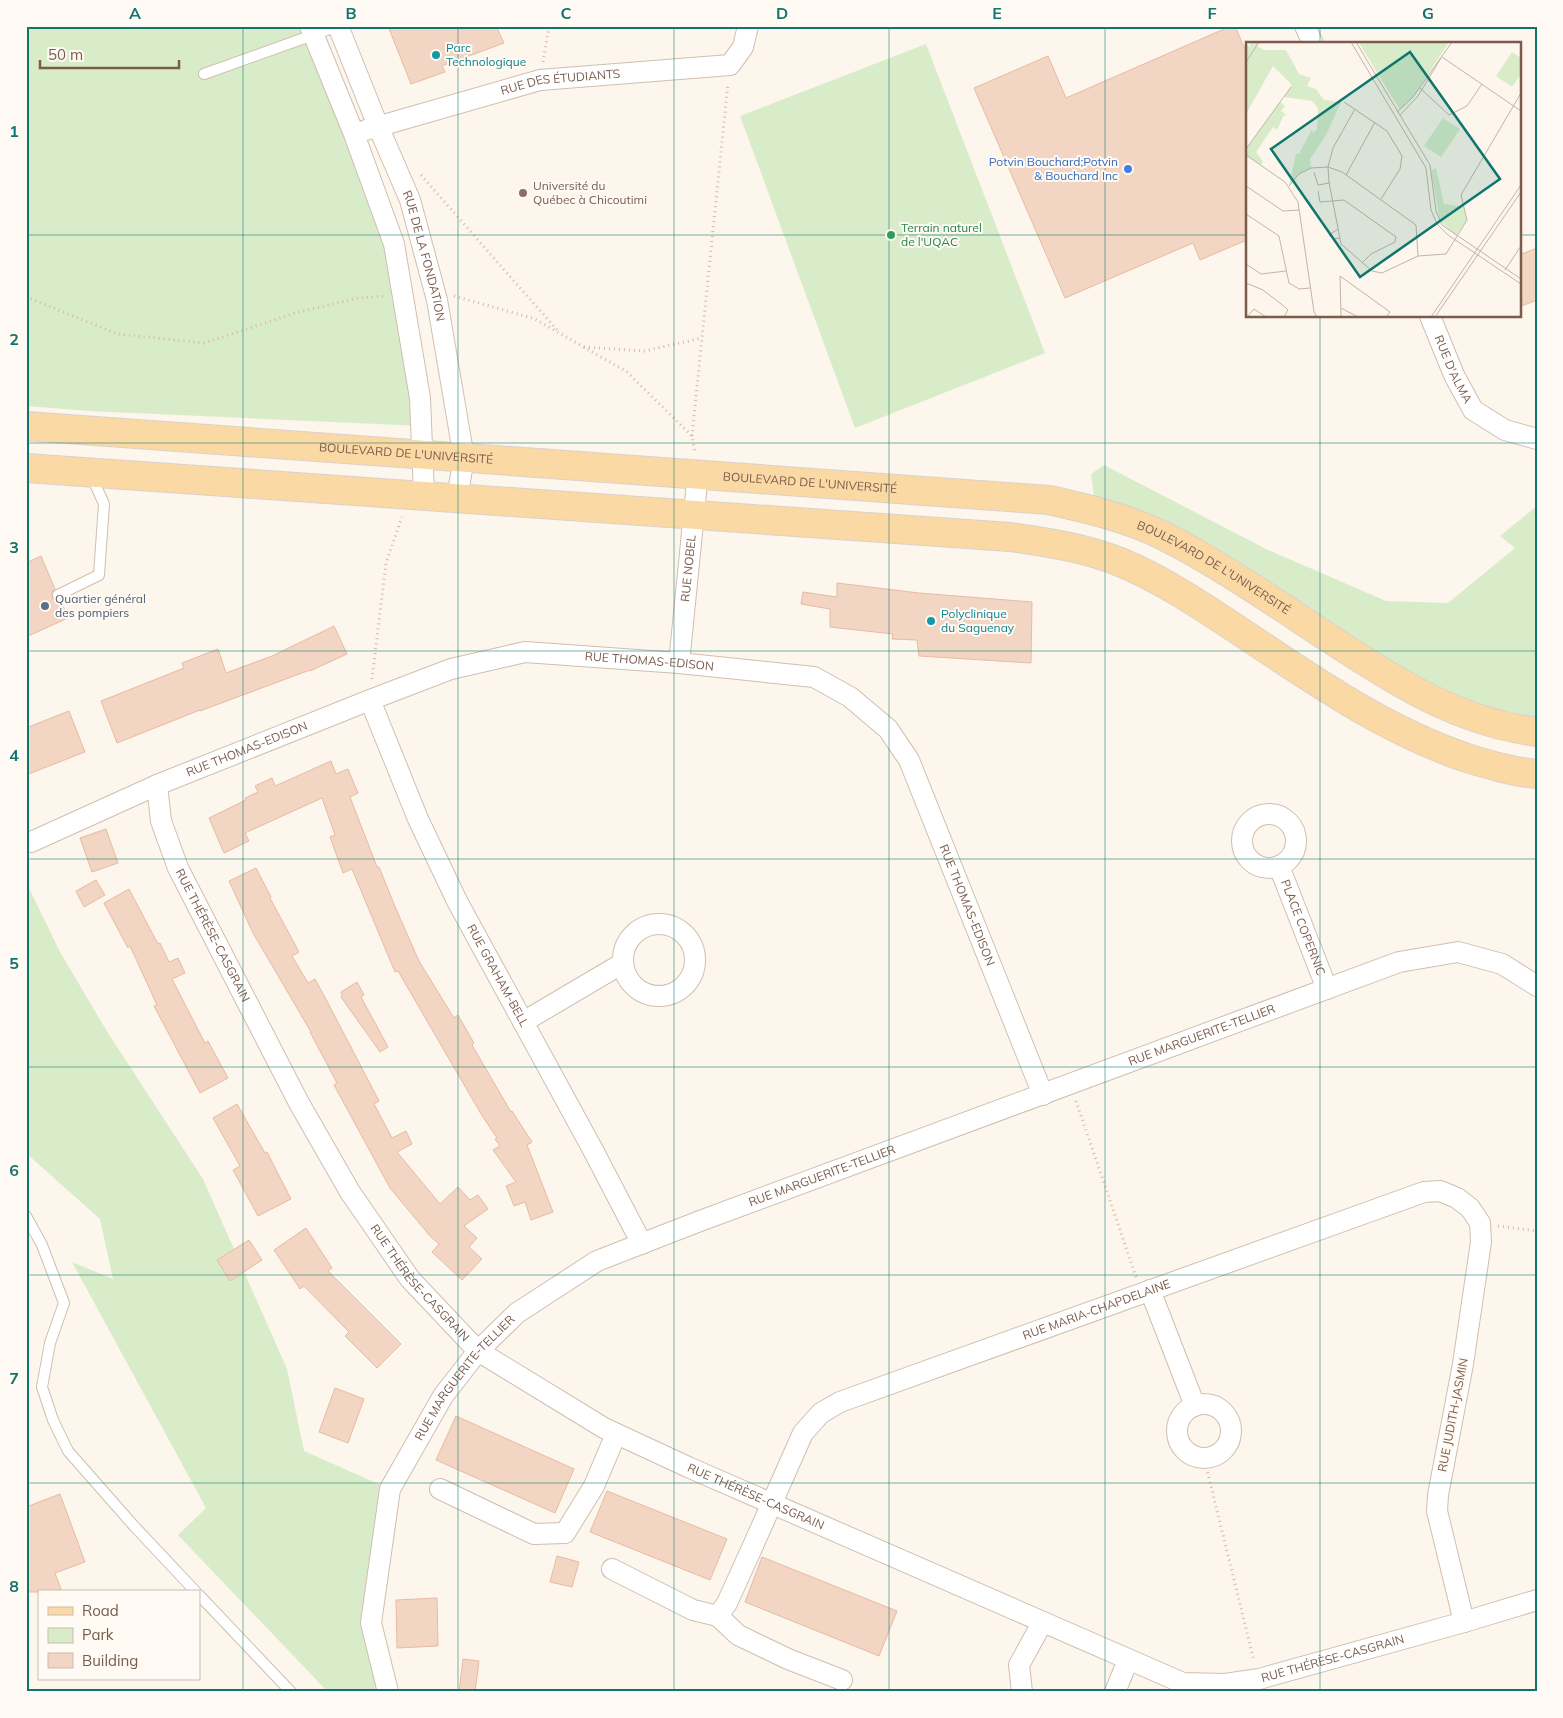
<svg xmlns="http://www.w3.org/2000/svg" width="1563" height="1718" font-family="Mulish,sans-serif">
  <rect width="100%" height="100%" fill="#fdf6ec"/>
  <g fill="#d8ecc9">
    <polygon points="26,26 312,26 394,244 421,426 89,411 26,406"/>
    <polygon points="926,44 1045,353 855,428 740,116"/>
    <polygon points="1104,465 1268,550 1386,601 1448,603 1515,548 1500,536 1537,506 1537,732 1494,724 1096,510 1091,474"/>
    <polygon points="26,882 60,952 108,1033 203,1179 287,1369 304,1451 390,1489 371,1623 388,1692 328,1692 178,1535 206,1508 72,1262 113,1279 100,1219 26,1153"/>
  </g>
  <g fill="#f3d5c3" stroke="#e6bba3">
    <polygon points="388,26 496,26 504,43 442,66 445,72 411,84"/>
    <polygon points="1231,26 1235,26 1247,54 1247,240 1200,260 1193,243 1065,298 974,88 1048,56 1066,98"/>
    <polygon points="1537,248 1537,300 1519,307 1519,255"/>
    <polygon points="41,556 55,589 52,592 52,598 55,601 61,601 68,618 26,637 26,563"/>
    <polygon points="837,583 919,593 1032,602 1031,663 919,656 917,640 892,639 893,634 830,627 830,609 801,604 803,592 837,597"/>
    <polygon points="334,626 347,654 310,671 310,670 200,711 200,710 117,743 101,701 184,668 182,663 218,649 226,673 272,656"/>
    <polygon points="69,711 85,752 26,775 26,728"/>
    <polygon points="331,761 336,774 348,769 358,793 350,797 377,867 379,867 396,909 419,961 454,1018 458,1015 474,1043 472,1045 511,1112 512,1111 532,1142 527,1145 553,1212 531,1220 525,1202 514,1206 506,1186 516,1182 493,1150 500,1146 495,1139 497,1138 481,1114 398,971 395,972 352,869 343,873 330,837 335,835 322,798 245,833 249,841 224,853 209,818 246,800 245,798 258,792 255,786 272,778 275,786"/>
    <polygon points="106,829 118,863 92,872 80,838"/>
    <polygon points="256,868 271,897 270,898 299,952 292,956 308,983 315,979 328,1003 379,1101 374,1104 392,1138 406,1131 412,1144 397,1152 440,1204 458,1187 470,1200 478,1195 488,1209 464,1226 477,1238 469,1247 482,1259 462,1280 432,1252 439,1244 430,1236 390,1188 334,1085 337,1083 310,1032 311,1032 253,933 229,881"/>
    <polygon points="96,880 105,895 84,907 76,891"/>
    <polygon points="129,889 158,944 160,943 169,962 178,958 185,973 172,979 205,1043 208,1041 228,1078 200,1093 154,1006 157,1005 130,946 128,948 104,903"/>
    <polygon points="357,982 364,995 361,997 388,1047 380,1052 341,997 342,996 341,992"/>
    <polygon points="237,1104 265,1153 267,1152 291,1199 258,1216 233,1170 240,1166 213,1118"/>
    <polygon points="306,1228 332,1268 328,1271 401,1344 377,1368 345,1336 349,1332 304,1286 300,1289 274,1250"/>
    <polygon points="249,1240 262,1260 230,1281 217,1260"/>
    <polygon points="335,1388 364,1399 348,1443 319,1432"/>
    <polygon points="456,1416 574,1469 555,1513 436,1460"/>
    <polygon points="607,1491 727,1539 710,1580 590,1532"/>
    <polygon points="60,1494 85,1562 55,1573 62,1592 26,1592 26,1507"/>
    <polygon points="557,1556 579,1562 572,1587 550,1582"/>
    <polygon points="762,1557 897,1611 879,1656 745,1602"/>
    <polygon points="437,1598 438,1646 397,1648 396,1600"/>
    <polygon points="463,1659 479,1661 475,1692 459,1692"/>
  </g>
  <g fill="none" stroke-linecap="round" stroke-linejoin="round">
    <g stroke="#d1beb0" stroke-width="12">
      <g id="service">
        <polyline points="204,74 338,26"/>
        <polyline points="58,595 99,575 104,504 91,475"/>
        <polyline points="26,1216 42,1245 64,1303 50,1343 42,1387 53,1420 68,1451 134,1526 196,1592"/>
        <polyline points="199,1595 291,1692"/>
      </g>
    </g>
    <g stroke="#d1beb0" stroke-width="22">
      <g id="minor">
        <polyline points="310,26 354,134 394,244 420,398 424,495"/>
        <path id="s1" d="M 338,26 L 378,126 L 410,200 L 437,300 L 464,458 L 457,498"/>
        <polyline points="1305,26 1313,44"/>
        <path id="s2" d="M 366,130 L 540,80 L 730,65 L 743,47 L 748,26"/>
        <path id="s3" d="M 1430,316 L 1454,375 L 1473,410 L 1505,430 L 1537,439"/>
        <path id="s4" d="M 679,663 L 698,473"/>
        <path id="s5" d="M 370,700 L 418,819 L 457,901 L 593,1150 L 642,1244"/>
        <path id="s6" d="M 157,785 L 161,821 L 178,868 L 299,1103 L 350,1192 L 410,1279 L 478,1351 L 604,1428 L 688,1467 L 1183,1683 L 1225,1684 L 1259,1679 L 1464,1622 L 1537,1600"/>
        <circle cx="1269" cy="841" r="27"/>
        <path id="s7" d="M 31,842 L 157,785 L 370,700 L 451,669 L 525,652 L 679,663 L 814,677 L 850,697 L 888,729 L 909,760 L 1043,1095"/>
        <path id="s8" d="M 1279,866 L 1327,989"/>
        <circle cx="659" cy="960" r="36"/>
        <polyline points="523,1022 623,963"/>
        <polyline points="1150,1290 1195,1406"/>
        <circle cx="1204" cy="1431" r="27"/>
        <polyline points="440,1489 534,1534 565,1533 594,1486 616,1434"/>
        <path id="s9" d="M 612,1569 L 693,1610 L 718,1616 L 727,1603 L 752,1548 L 803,1433 L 821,1413 L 840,1402 L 1424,1192 L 1440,1191 L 1457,1198 L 1470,1208 L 1480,1223 L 1481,1242 L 1463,1364 L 1438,1495 L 1437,1511 L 1464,1622"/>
        <polyline points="718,1616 738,1635 788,1659 842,1680"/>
        <path id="s10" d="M 388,1692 L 371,1623 L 390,1489 L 443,1396 L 478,1351 L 517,1313 L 597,1261 L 700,1221 L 1399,962 L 1458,952 L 1502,964 L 1537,986"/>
        <polyline points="1022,1692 1019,1665 1042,1623"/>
        <polyline points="1115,1692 1128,1660"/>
      </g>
    </g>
    <g stroke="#dad1cd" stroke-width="30">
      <g id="primary">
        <path id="s11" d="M 26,426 L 1049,500 C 1089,509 1127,518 1164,536 C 1225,567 1281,607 1338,644 C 1401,685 1460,722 1537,732"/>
        <path d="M 26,468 L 1010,537 C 1047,542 1085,548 1120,562 C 1159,578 1194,601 1229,624 C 1305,674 1380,729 1467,758 C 1490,765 1513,772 1537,774"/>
      </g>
    </g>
    <g stroke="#d9b8a5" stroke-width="3" stroke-dasharray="1 4" stroke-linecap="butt">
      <polyline points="543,62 549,26"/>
      <polyline points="421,175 557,330"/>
      <polyline points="454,296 535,319 627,372 692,436 695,453"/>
      <polyline points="26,297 118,334 204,343 295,313 358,298 385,296"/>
      <polyline points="584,347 644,351 702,338"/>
      <polyline points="692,436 728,83"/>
      <polyline points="372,679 386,563 402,517"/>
      <polyline points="1076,1101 1136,1277"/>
      <polyline points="1498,1226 1537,1231"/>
      <polyline points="1203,1458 1208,1474 1254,1661"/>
    </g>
    <use href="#service" stroke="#fff" stroke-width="10"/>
    <use href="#minor" stroke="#fff" stroke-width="20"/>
    <use href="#primary" stroke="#fbd9a5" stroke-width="28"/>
  </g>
  <path fill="none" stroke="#0f766e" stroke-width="1" stroke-opacity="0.55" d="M 243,26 L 243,1692M 458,26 L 458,1692M 674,26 L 674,1692M 889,26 L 889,1692M 1105,26 L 1105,1692M 1320,26 L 1320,44M 26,235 L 1247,235M 1519,235 L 1537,235M 1320,316 L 1320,1692M 26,443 L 1537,443M 26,651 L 1537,651M 26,859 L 1537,859M 26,1067 L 1537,1067M 26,1275 L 1537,1275M 26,1483 L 1537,1483"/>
  <g fill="#0f9aa8" stroke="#fffaf3" stroke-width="2">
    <circle cx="436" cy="55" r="5"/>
    <circle cx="931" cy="621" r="5"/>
  </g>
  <circle fill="#3f7fe0" stroke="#fffaf3" stroke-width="2" cx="1128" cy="169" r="5"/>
  <circle fill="#8d6e63" stroke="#fffaf3" stroke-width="2" cx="523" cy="193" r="5"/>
  <circle fill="#2e9e5b" stroke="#fffaf3" stroke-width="2" cx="891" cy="235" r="5"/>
  <circle fill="#5c6f8a" stroke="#fffaf3" stroke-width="2" cx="45" cy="606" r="5"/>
  <g text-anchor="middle" stroke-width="4" stroke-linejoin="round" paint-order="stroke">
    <g font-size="12" fill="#0d838f" stroke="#fffaf3" text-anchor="start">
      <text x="446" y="52">Parc<tspan x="446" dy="14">Technologique</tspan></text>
      <text x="941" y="618">Polyclinique<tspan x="941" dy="14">du Saguenay</tspan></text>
    </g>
    <g font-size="12" fill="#7a5c4d" stroke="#fffaf3">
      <text dy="4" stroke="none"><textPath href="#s2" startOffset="201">RUE DES ÉTUDIANTS</textPath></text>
      <text dy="4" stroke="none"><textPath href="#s1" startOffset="246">RUE DE LA FONDATION</textPath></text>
      <text dy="4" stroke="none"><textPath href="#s3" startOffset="58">RUE D'ALMA</textPath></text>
      <text dy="4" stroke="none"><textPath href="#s11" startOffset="381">BOULEVARD DE L'UNIVERSITÉ</textPath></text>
      <text dy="4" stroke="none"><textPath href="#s11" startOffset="786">BOULEVARD DE L'UNIVERSITÉ</textPath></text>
      <text dy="4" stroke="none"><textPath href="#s4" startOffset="95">RUE NOBEL</textPath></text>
      <text dy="4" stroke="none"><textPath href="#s11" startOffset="1205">BOULEVARD DE L'UNIVERSITÉ</textPath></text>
      <text dy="4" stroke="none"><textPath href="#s7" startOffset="655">RUE THOMAS-EDISON</textPath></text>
      <text dy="4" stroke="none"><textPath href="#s7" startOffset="235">RUE THOMAS-EDISON</textPath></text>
      <text dy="4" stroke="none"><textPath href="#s7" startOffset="1105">RUE THOMAS-EDISON</textPath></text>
      <text dy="4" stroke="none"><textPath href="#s8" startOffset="66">PLACE COPERNIC</textPath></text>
      <text dy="4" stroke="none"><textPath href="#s6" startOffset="162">RUE THÉRÈSE-CASGRAIN</textPath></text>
      <text dy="4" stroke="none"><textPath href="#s5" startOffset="304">RUE GRAHAM-BELL</textPath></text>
      <text dy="4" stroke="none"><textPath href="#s10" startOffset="1166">RUE MARGUERITE-TELLIER</textPath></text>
      <text dy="4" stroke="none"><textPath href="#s10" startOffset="761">RUE MARGUERITE-TELLIER</textPath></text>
      <text dy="4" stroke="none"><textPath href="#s6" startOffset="568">RUE THÉRÈSE-CASGRAIN</textPath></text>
      <text dy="4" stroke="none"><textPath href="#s9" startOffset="640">RUE MARIA-CHAPDELAINE</textPath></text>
      <text dy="4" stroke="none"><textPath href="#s10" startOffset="341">RUE MARGUERITE-TELLIER</textPath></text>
      <text transform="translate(1453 1415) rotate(-79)" y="4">RUE JUDITH-JASMIN</text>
      <text dy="4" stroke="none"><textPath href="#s6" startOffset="972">RUE THÉRÈSE-CASGRAIN</textPath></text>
      <text dy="4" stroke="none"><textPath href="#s6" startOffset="1591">RUE THÉRÈSE-CASGRAIN</textPath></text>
    </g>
    <g font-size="12" fill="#366cbe" stroke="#fffaf3" text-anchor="end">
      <text x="1118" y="166">Potvin Bouchard;Potvin<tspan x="1118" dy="14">&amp; Bouchard Inc</tspan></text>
    </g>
    <g font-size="12" fill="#785e54" stroke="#fffaf3" text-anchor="start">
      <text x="533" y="190">Université du<tspan x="533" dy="14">Québec à Chicoutimi</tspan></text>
    </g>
    <g font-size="12" fill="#27864d" stroke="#fffaf3" text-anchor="start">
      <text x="901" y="232">Terrain naturel<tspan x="901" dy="14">de l'UQAC</tspan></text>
    </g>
    <g font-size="12" fill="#4e5e75" stroke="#fffaf3" text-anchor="start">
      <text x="55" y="603">Quartier général<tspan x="55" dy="14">des pompiers</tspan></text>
    </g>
  </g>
  <g transform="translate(1246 42)">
    <rect width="275" height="275" fill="#fdf6ec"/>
    <path d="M 3,0 L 14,0 L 11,4 L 18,8 L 40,8 L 53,32 L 65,36 L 61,44 L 70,47 L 78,58 L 95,60 L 80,93 L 64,117 L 65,126 L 53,132 L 43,144 L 50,112 L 53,112 L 66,87 L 67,91 L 71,87 L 72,66 L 66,59 L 38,55 L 46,43 L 27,24 L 0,72 L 0,2 L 5,5 ZM 203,0 L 167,55 L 154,68 L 113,1 ZM 266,10 L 275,16 L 275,32 L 266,45 L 250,34 ZM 34,60 L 39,64 L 35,69 L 42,74 L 38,73 L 31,88 L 27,85 L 10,110 L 17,119 L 15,123 L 0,113 L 0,107 ZM 197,76 L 214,87 L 195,115 L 178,104 ZM 190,126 L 198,162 L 218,165 L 221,178 L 210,194 L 194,179 L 185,128 Z" fill="#d8ecc9"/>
    <path fill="none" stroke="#c5b3a7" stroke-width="1" d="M 105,0 L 180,126 L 185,168 L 191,182 L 202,193 L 275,242M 110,0 L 184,123 L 190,169 L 196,183 L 275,237M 196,15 L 275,69M 0,20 L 13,0M 174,46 L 203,73 L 221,64 L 236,42M 98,60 L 141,89 L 156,114 L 154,127 L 135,157M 109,67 L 87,106 L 82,125 L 83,140 L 95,202 L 126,229 L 136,231 L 172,214 L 200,212 L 221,178 L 215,153 L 275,51M 151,70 L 167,55 L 206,0M 154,73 L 172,54 L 195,16M 0,107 L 45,45M 0,113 L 39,140 L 52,160 L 68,270 L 71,275M 68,130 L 72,143 L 83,141M 100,133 L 129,80M 0,144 L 37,169 L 53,168M 43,144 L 53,132 L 65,126 L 82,125 L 96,130 L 170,183 L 172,214M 72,149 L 74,160 L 98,158 L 150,195 L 149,200 L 125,212 L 116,221M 0,172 L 33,194 L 43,241 L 53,247 L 64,246M 92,187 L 83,193 L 87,197 L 94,196M 0,222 L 15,232 L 40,229M 259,228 L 275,204M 0,241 L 17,248 L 39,265 L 42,268 L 38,275M 95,266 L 112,275M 1,275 L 8,267 L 20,275M 95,275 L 94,234 L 144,270 L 140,275M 185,275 L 275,143M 189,275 L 275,150"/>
    <path fill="#0f766e" fill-opacity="0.15" stroke="#0f766e" stroke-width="2.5" d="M 164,10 L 254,137 L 114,235 L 25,107 Z"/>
    <rect width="275" height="275" fill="none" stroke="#7a5c4d" stroke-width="2.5"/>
  </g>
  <rect width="1563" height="1718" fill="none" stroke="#fffaf3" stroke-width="55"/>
  <rect x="38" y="1590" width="162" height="90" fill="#fffaf3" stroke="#cabbb1"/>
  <rect x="48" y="1607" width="25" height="8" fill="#fbd9a5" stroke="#cabbb1"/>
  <text x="82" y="1616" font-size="15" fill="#7a5c4d">Road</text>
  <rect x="48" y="1628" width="25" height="15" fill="#d8ecc9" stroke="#cabbb1"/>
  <text x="82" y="1640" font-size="15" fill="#7a5c4d">Park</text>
  <rect x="48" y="1653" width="25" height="15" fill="#f3d5c3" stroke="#cabbb1"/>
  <text x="82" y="1666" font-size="15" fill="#7a5c4d">Building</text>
  <path d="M40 60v8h139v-8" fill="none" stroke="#7a5c4d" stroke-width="2.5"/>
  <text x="48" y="60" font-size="15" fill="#7a5c4d" stroke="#fffaf3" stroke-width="4" paint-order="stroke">50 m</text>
  <rect x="28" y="28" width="1508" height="1662" fill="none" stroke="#0f766e" stroke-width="2"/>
  <g font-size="16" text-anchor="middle" font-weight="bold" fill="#0f766e">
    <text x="135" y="19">A</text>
    <text x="351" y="19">B</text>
    <text x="566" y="19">C</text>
    <text x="782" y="19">D</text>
    <text x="997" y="19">E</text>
    <text x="1212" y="19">F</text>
    <text x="1428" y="19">G</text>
    <text x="14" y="137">1</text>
    <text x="14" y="345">2</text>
    <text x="14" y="553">3</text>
    <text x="14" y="761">4</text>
    <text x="14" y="969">5</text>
    <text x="14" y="1176">6</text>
    <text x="14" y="1384">7</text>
    <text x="14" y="1592">8</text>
  </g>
</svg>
